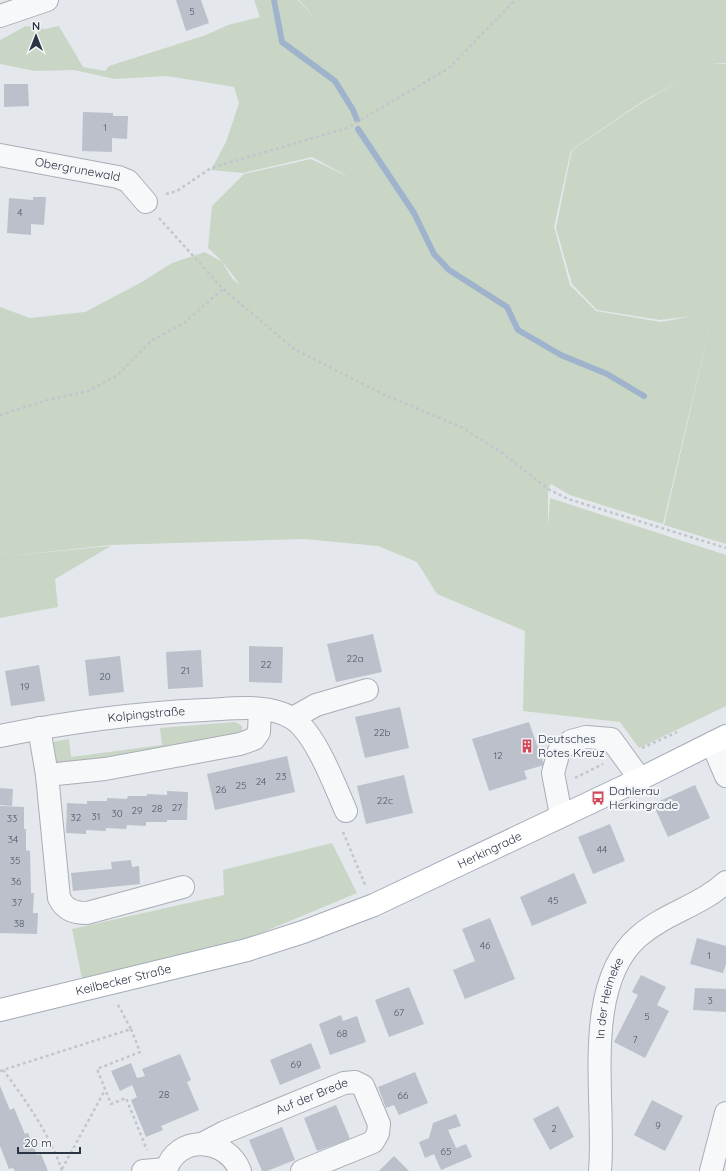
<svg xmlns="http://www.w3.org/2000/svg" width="726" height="1171" font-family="Quicksand,sans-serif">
  <rect width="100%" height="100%" fill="#e4e7ec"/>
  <g fill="#c9d6c5" fill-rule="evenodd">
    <path d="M 254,0 L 298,0 L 318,22 L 299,0 L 726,0 L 726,63 L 711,63 L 726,64 L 726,544 L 664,525 L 713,312 L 663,524 L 570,495 L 551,484 L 548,489 L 548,528 L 550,498 L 726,555 L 726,706 L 639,748 L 620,722 L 523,711 L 525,631 L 437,594 L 417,562 L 378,546 L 304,539 L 111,545 L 18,555 L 0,552 L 0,307 L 30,318 L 85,312 L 142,282 L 172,263 L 205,252 L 222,262 L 232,278 L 240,285 C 230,271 221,259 208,248 L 212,206 L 244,174 L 311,159 L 351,178 L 312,157 L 243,173 L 211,170 L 226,142 L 239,103 L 234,87 L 167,76 L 115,79 L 74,70 L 35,71 L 0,64 L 0,40 L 26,26 L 45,29 L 59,26 L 83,67 L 105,71 L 109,66 L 206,35 L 228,25 L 260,17 ZM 689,76 L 640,104 L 572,150 L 556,228 L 572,284 L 597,310 L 660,320 L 692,316 L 661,322 L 596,311 L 570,285 L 554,227 L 571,150 L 640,103 Z"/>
    <polygon points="111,546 55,579 58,607 0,618 0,552 19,555"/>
    <polygon points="235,722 242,726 243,736 56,769 52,742 69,739 71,757 162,745 160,728"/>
    <polygon points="332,843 357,893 254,936 82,979 72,929 224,895 223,870"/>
  </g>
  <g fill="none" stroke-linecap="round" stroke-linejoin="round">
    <g stroke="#9fb4cc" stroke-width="6">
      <polyline points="274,0 282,42 335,81 353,110 357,120"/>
      <polyline points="358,129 414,213 434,254 449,270 507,307 518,330 561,355 607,374 644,396"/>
    </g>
  </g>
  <g fill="#bbc0ca">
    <polygon points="176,0 201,0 209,23 186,31"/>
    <polygon points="4,84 28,84 29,106 4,107"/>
    <polygon points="83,112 113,113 113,116 128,116 127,139 112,138 112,152 82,151"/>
    <polygon points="33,197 46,197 44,225 31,224 31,235 7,233 9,198 33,200"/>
    <polygon points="373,634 382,672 336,682 327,644"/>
    <polygon points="249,646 283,647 282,683 249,682"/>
    <polygon points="201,650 203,687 168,689 166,652"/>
    <polygon points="120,656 124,692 89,696 85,660"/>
    <polygon points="39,665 45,701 11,706 5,671"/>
    <polygon points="400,707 409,748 365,758 355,717"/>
    <polygon points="529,722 544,765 524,771 527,779 489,791 472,739"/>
    <polygon points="287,756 295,792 215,810 207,774"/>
    <polygon points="404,775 413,813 366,824 357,786"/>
    <polygon points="695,785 710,818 668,837 653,804"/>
    <polygon points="0,788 13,789 12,806 0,805"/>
    <polygon points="167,791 188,792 187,820 167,820 167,822 146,822 146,826 127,825 126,829 106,828 106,831 86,830 86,834 66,833 67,803 87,804 87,801 107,801 107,798 127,799 128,796 147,796 147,794 167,795"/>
    <polygon points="0,806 24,807 24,829 26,829 26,850 30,851 31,893 34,893 33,913 38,913 37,934 0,933"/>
    <polygon points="610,824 625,861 593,874 578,837"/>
    <polygon points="131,860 132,867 139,866 140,884 73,891 71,873 112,869 111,862"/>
    <polygon points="574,873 587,903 532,926 520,897"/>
    <polygon points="490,918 515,979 465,999 453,970 475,961 462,929"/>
    <polygon points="697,938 726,946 726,964 723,973 690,964"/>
    <polygon points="641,975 666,987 657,1005 669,1011 645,1058 614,1042 638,995 632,992"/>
    <polygon points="409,987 424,1024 389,1037 375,1000"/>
    <polygon points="695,988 726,989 726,1012 693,1010"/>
    <polygon points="341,1015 343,1021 357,1016 366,1042 330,1055 319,1024"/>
    <polygon points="311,1043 321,1068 280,1085 270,1060"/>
    <polygon points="180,1054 191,1080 187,1082 199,1110 161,1126 163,1130 146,1137 131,1100 137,1097 132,1085 120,1091 111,1071 131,1063 137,1078 145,1076 142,1069"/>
    <polygon points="415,1072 428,1103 399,1115 394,1105 386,1108 378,1087"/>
    <polygon points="0,1086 10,1110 14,1108 25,1134 28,1133 37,1155 41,1154 48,1171 15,1171 13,1168 9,1169 0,1146"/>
    <polygon points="652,1100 683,1116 665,1151 634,1135"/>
    <polygon points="336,1105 350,1139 317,1151 304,1118"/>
    <polygon points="558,1106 574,1137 550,1150 533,1119"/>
    <polygon points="456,1114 461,1126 448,1130 456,1148 466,1144 472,1157 441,1170 434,1154 425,1158 419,1142 429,1138 433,1123"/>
    <polygon points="282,1127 295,1160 267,1171 262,1171 249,1140"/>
    <polygon points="394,1156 409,1171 379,1171"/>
  </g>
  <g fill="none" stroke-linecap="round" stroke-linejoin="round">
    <g stroke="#a9aeb7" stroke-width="24">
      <g id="minor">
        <polyline points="0,16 47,0"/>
        <path id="s1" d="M 0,155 L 118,177 L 128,181 L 146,202"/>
        <polyline points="293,718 316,705 367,690"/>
        <path d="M 39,728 L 47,775 L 59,898 C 65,910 74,913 87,913 L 183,887"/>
        <path id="s2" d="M 0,736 C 68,722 136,713 205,710 C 232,709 267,703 292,718 C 315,732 335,786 346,811"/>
        <polyline points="712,743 726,776"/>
        <polyline points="47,775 105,769 240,744 254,739 259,732 260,709"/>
        <polyline points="561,815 553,773 559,751 571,741 586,737 611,739 640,779"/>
        <path id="s3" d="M 202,1144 L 225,1132 L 344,1083 L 355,1082 L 363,1086 L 379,1124 L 378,1133 L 373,1142 L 302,1171"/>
        <polyline points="143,1171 166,1169"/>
        <path d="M 166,1171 C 176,1134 227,1137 240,1171"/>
        <path id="s4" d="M 600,1171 C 606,1102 581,987 638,937 C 665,913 700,906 726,882"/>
        <polyline points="711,1171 726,1113"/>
      </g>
    </g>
    <g stroke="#a3abb8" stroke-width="24">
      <g id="major">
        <path id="s5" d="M 0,1010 L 247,950 L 303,932 L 374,905 L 640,779 L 726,736"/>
      </g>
    </g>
    <g stroke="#c2c5cb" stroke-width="2.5" stroke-dasharray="3 3" stroke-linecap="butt">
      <polyline points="166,194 177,191 211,168 347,128 449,68 515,0"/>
      <polyline points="159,218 223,289 294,349 385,395 461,427 504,454 548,489 568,499 726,548"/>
      <polyline points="0,415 44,401 88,391 118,375 151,341 184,323 223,289"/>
      <polyline points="642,748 677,732"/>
      <polyline points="575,778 603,764"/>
      <polyline points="343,832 366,887"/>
      <polyline points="131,1029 140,1052 97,1069 111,1104 126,1098 147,1150"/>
      <path d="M 3,1070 C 25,1099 51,1136 62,1171"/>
      <polyline points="0,1071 131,1029 117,1003"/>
      <polyline points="62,1169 105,1090"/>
    </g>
    <use href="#minor" stroke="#f7f8fa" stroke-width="22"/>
    <use href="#major" stroke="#fff" stroke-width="22"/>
  </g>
  <defs>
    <g id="building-bare" transform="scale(1.08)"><path d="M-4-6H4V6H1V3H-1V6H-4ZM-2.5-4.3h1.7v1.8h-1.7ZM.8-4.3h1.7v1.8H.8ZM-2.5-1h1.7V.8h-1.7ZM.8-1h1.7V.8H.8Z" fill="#d1495b" stroke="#f4f6f9" stroke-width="2.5" paint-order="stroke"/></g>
    <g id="bus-bare" transform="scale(1.08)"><path d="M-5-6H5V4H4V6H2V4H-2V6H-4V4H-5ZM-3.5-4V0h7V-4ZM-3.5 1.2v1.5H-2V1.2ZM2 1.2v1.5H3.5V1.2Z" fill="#d1495b" stroke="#f4f6f9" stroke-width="2.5" paint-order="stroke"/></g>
  </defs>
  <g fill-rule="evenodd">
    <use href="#building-bare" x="527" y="746"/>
    <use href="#bus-bare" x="598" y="798"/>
  </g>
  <g text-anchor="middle" stroke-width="4" stroke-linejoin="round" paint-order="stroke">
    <g font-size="10" fill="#4f5766">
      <text x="192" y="15">5</text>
      <text x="105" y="131">1</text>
      <text x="20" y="216">4</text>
      <text x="355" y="662">22a</text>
      <text x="266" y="668">22</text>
      <text x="185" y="674">21</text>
      <text x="105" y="680">20</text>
      <text x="25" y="690">19</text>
      <text x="382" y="736">22b</text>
      <text x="498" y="759">12</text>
      <text x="281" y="780">23</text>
      <text x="261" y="785">24</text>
      <text x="241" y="789">25</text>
      <text x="221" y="793">26</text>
      <text x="385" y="804">22c</text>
      <text x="177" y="811">27</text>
      <text x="157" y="812">28</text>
      <text x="137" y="814">29</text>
      <text x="117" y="817">30</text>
      <text x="96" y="820">31</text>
      <text x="76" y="821">32</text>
      <text x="12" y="822">33</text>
      <text x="13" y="843">34</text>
      <text x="602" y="853">44</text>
      <text x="15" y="864">35</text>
      <text x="16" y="885">36</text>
      <text x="553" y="904">45</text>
      <text x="17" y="906">37</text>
      <text x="19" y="927">38</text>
      <text x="485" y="949">46</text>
      <text x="709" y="959">1</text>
      <text x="710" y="1004">3</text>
      <text x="399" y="1016">67</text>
      <text x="647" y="1020">5</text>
      <text x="342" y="1037">68</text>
      <text x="635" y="1043">7</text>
      <text x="296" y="1068">69</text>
      <text x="164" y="1098">28</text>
      <text x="403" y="1099">66</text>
      <text x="658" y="1129">9</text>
      <text x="554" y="1132">2</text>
      <text x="446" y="1155">65</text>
    </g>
    <g font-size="12" fill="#2b3445" stroke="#f4f6f9">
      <text dy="4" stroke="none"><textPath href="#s1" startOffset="79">Obergrunewald</textPath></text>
      <text dy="4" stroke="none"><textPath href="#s2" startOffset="148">Kolpingstraße</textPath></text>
      <text dy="4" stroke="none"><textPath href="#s5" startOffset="517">Herkingrade</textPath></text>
      <text dy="4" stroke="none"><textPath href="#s5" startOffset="127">Keilbecker Straße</textPath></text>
      <text dy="4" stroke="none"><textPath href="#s4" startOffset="174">In der Heimeke</textPath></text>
      <text dy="4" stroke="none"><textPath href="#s3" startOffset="120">Auf der Brede</textPath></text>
    </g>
    <g font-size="12" fill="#2b3445" stroke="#f4f6f9" text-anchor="start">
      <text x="538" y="743">Deutsches<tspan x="538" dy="14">Rotes Kreuz</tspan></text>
      <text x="609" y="795">Dahlerau<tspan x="609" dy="14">Herkingrade</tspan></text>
    </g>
  </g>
  <g transform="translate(36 36)" stroke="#f4f6f9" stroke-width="3" paint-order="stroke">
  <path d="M0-3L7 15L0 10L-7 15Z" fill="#2b3445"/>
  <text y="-6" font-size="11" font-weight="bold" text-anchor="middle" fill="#2b3445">N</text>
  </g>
  <path d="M18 1147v6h62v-6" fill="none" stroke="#2b3445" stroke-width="2"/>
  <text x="24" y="1147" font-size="12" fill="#2b3445" stroke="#f4f6f9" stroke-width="3" paint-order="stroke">20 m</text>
</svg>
